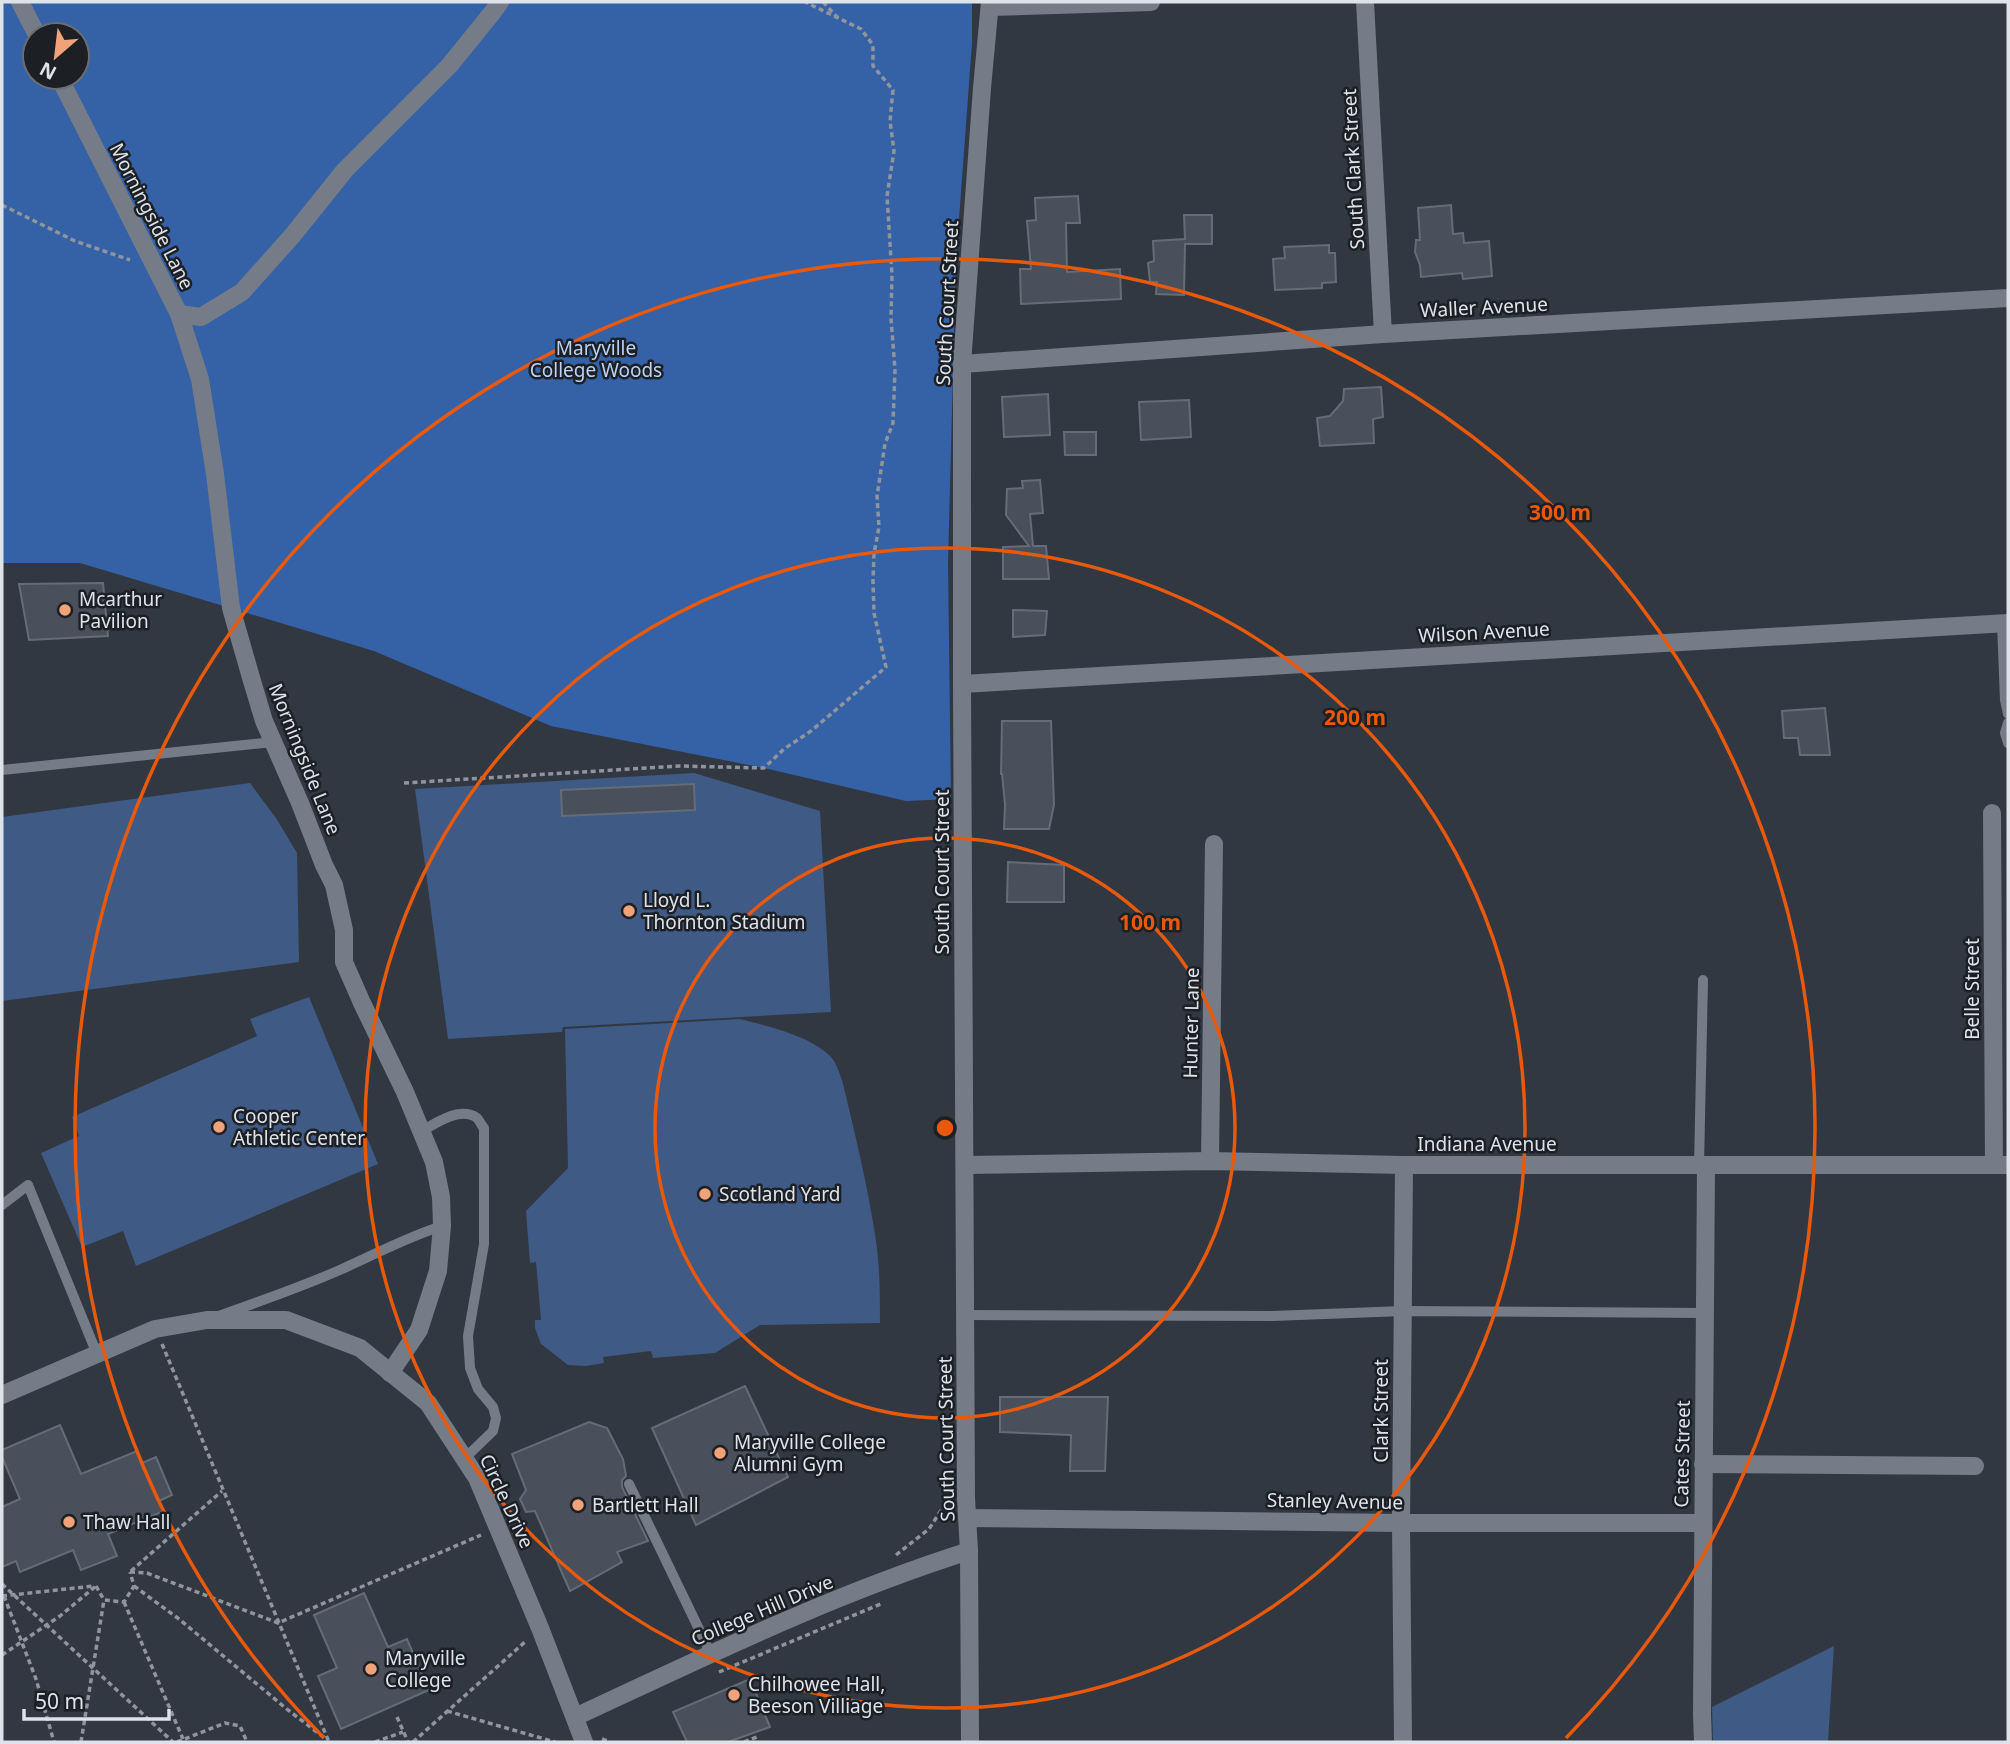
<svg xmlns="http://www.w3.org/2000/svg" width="2010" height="1744" font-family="'Noto Sans',sans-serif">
  <rect width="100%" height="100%" fill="#313842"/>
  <g fill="#3f5a84">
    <polygon points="694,773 820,811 831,1012 563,1027 562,1032 448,1039 415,789"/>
    <polygon points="250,783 276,818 297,853 299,962 2,1001 2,817"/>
    <polygon points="309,997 378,1164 136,1266 123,1231 82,1247 41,1153 79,1136 72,1117 257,1036 250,1019"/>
    <path d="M 740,1019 C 767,1026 808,1035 829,1055 C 836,1061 839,1072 842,1080 C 855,1133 868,1187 876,1241 C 880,1268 880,1296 880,1323 L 760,1325 L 715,1353 L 653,1358 L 651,1351 L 603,1357 L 604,1363 L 586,1366 L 568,1365 L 541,1344 L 535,1328 L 535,1320 L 541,1320 L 536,1262 L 530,1263 L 526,1211 L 568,1168 L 565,1029 Z"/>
    <polygon points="1834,1646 1828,1742 1713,1742 1712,1707"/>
  </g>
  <path fill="#3562a6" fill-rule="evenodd" d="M 2,2 L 972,2 L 972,43 L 956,260 L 948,562 L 951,799 L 906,801 L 764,768 L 551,726 L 374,651 L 80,563 L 2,563 ZM 35,35 L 77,35 L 77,77 L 35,77 Z"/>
  <g fill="#49505b" stroke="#646c77" stroke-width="2">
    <polygon points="1078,196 1080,223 1066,223 1067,272 1120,269 1121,299 1021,304 1020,269 1031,269 1027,221 1036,220 1035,198"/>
    <polygon points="1451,205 1453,234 1463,233 1464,243 1489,241 1492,276 1463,279 1462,273 1421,277 1420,265 1415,252 1416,240 1420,240 1418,208"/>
    <polygon points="1184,215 1212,215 1212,244 1185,244 1184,295 1156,294 1157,282 1150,282 1148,263 1154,261 1153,241 1185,239"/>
    <polygon points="1329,245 1329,253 1335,253 1336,282 1322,283 1322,288 1275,290 1273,259 1285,258 1284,247"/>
    <polygon points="1381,387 1383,417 1373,419 1374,443 1320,446 1317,418 1330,416 1343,401 1344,389"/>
    <polygon points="1048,394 1050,435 1004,437 1002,397"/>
    <polygon points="1189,400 1191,437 1141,440 1139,402"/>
    <polygon points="1064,432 1096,432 1096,455 1065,455"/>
    <polygon points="1040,480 1043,513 1030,514 1033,546 1046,546 1049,579 1003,579 1003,547 1029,546 1006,515 1007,489 1023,488 1022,481"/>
    <polygon points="103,583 108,636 29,640 19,584"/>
    <polygon points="1013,610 1047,611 1045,635 1013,637"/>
    <polygon points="1825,708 1830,755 1800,755 1798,738 1784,738 1782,711"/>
    <polygon points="1002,721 1051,721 1054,805 1049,829 1004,829 1005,805 1002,774 1001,774"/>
    <polygon points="694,784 695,810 562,816 561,790"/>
    <polygon points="1008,862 1064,865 1064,902 1007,902"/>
    <polygon points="745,1386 788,1477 696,1525 652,1428"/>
    <polygon points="1000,1397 1108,1397 1105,1471 1070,1471 1071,1435 1000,1432"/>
    <polygon points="589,1422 607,1428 623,1459 626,1476 622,1480 622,1487 648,1541 617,1552 622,1562 570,1591 535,1511 526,1512 520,1499 526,1490 512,1454"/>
    <polygon points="60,1425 81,1474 137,1451 142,1463 156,1457 172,1495 159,1501 164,1511 108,1534 117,1556 81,1570 73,1550 20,1572 16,1561 2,1567 2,1507 20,1499 2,1457 2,1450"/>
    <polygon points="364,1593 388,1647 407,1639 429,1690 341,1729 318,1676 337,1668 314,1615"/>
    <polygon points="750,1679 770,1727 728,1742 687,1742 673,1712"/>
  </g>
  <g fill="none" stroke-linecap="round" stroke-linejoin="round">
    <g stroke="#90959d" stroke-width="3.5" stroke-dasharray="5 3.5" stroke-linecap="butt">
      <polyline points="823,2 838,18"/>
      <polyline points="2,205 75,241 130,260"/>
      <polyline points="404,783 679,766 764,768 784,749 811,731 886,667 874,613 873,582 874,554 879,527 877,496 885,444 893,423 895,370 891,318 892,275 887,196 894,151 890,121 893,90 873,66 873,45 861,29 805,2"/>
      <polyline points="162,1344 329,1742"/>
      <polyline points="896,1555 929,1529 947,1501"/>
      <polyline points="131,1571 222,1491"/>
      <polyline points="130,1572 147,1573 278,1623 481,1535"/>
      <polyline points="2,1584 173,1742"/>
      <polyline points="96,1586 104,1600 124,1602 134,1586 130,1572"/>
      <polyline points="134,1586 179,1619 288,1710 326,1739"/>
      <polyline points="2,1596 94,1586"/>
      <polyline points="4,1596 36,1679 54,1742"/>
      <polyline points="124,1602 183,1739"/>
      <polyline points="2,1655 60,1616 96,1586"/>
      <polyline points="719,1672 883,1603"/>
      <polyline points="447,1711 555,1742"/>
      <polyline points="397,1717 408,1742"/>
      <polyline points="602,1739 610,1742"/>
      <polyline points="81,1742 104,1600"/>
      <polyline points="177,1742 225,1723 240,1726 247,1742"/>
      <polyline points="375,1742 403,1732"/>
      <polyline points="413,1742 526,1641"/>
      <polyline points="744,1742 757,1737"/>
    </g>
    <g stroke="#757c88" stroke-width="10">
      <polyline points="2002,623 2005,700 2008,714"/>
      <polyline points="2008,723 2005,733 2008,743"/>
      <polyline points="2,770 273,742"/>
      <path d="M 422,1131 C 436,1123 460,1106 477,1118 C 480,1121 481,1125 484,1128 L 484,1244 L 468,1336 L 470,1368 L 478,1389 L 493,1407 L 496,1418 L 493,1431 L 465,1458"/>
      <polyline points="1699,1165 1703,980"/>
      <polyline points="2,1205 28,1185 97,1354"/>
      <polyline points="965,1315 1273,1316 1403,1311 1705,1313"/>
      <path d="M 219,1316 C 260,1301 302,1287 342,1269 C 376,1254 407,1237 442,1226"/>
      <polyline points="629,1484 711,1654"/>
    </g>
    <g stroke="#757c88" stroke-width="18">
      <polyline points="20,2 37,35"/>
      <polyline points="1365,2 1383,334"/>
      <polyline points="59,77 179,314 200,379 215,474 231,608 252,681 264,721 300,803 324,865 334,885 344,930 344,962 362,1003 405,1092 434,1162 441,1197 442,1226 438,1271 419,1330 390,1373"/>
      <polyline points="179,314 201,317 242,292 292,236 345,170 449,66 492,13 500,2"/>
      <polyline points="962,364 1383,334 2008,298"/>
      <polyline points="962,684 2008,623"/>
      <polyline points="1992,813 1994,1165"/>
      <polyline points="1210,1161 1214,844"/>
      <polyline points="965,1165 1210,1161 1404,1165 2008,1165"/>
      <polyline points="2,1395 155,1329 207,1320 286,1320 360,1348 428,1403 477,1478 540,1628 584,1742"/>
      <polyline points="1703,1464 1975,1466"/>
      <polyline points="967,1518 1401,1523 1702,1523"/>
      <path d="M 575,1717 C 704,1657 833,1594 969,1551"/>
      <polyline points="1403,1742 1401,1523 1404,1165"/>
      <polyline points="1703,1742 1702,1714 1706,1165"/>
    </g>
    <g stroke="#757c88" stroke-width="18">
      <polyline points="990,7 1151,2"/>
      <polyline points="970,1742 969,1551 966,1498 962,684 962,364 982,88 990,2"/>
    </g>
  </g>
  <g fill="none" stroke="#e8590c" stroke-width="3.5">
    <circle cx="945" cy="1128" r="290"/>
    <circle cx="945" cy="1128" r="580"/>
    <path d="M324 1738A870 870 0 1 1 1566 1738"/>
  </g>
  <g fill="#f0a279" stroke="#1c1f23" stroke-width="2.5">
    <circle cx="65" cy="610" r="7"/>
    <circle cx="629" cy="911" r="7"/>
    <circle cx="219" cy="1127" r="7"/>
    <circle cx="705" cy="1194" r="7"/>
    <circle cx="720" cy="1453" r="7"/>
    <circle cx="578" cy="1505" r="7"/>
    <circle cx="69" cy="1522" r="7"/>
    <circle cx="371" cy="1669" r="7"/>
    <circle cx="734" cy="1695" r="7"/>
  </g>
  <g text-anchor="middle" stroke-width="5" stroke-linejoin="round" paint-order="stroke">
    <g font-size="19" fill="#dee2e9" stroke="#1c1f23">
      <text transform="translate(1353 169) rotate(-93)" y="7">South Clark Street</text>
      <text transform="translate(152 216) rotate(63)" y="7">Morningside Lane</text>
      <text transform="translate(947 303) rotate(-87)" y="7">South Court Street</text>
      <text transform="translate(1484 307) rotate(-3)" y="7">Waller Avenue</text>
      <text transform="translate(1484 632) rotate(-3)" y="7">Wilson Avenue</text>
      <text transform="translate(305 759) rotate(68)" y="7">Morningside Lane</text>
      <text transform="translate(942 872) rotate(-90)" y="7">South Court Street</text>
      <text transform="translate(1972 989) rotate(-90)" y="7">Belle Street</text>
      <text transform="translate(1191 1023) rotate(-89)" y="7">Hunter Lane</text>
      <text x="1487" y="1151">Indiana Avenue</text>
      <text transform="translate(1381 1411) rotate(-90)" y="7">Clark Street</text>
      <text transform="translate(946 1439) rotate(-91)" y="7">South Court Street</text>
      <text transform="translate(1682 1454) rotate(-89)" y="7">Cates Street</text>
      <text transform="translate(507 1501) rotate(65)" y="7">Circle Drive</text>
      <text transform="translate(1335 1501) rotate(1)" y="7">Stanley Avenue</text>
      <text transform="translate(762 1610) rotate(-23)" y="7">College Hill Drive</text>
    </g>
    <g font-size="19" fill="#b9d2f8" stroke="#1c1f23">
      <text x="596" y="355">Maryville<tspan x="596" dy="22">College Woods</tspan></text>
    </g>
    <g font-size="19" fill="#dee2e9" stroke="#1c1f23" text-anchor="start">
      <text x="79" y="606">Mcarthur<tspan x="79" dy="22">Pavilion</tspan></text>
      <text x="643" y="907">Lloyd L.<tspan x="643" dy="22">Thornton Stadium</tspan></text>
      <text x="233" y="1123">Cooper<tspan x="233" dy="22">Athletic Center</tspan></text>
      <text x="719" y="1201">Scotland Yard</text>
      <text x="734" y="1449">Maryville College<tspan x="734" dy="22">Alumni Gym</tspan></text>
      <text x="592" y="1512">Bartlett Hall</text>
      <text x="83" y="1529">Thaw Hall</text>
      <text x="385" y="1665">Maryville<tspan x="385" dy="22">College</tspan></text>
      <text x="748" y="1691">Chilhowee Hall,<tspan x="748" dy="22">Beeson Villiage</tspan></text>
    </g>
  </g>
  <circle cx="945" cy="1128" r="10" fill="#e8590c" stroke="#1c1f23" stroke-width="3.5"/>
  <g font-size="21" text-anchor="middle" font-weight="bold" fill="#e8590c" stroke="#1c1f23" stroke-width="5" stroke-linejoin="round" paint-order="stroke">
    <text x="1560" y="520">300 m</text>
    <text x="1355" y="725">200 m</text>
    <text x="1150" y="930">100 m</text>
  </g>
  <rect width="2010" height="1744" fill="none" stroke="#dee2e9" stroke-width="7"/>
  <g transform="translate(56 56) rotate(208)"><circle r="33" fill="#1c1f23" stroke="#6a6d72" stroke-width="2"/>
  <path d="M0-5L12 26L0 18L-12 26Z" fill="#f0a279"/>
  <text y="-10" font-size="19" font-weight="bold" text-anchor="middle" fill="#dee2e9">N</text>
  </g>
  <path d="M24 1709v10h145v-10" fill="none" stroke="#dee2e9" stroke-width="3.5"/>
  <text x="35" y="1709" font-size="21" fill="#dee2e9" stroke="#1c1f23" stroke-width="5" paint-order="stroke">50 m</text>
</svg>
